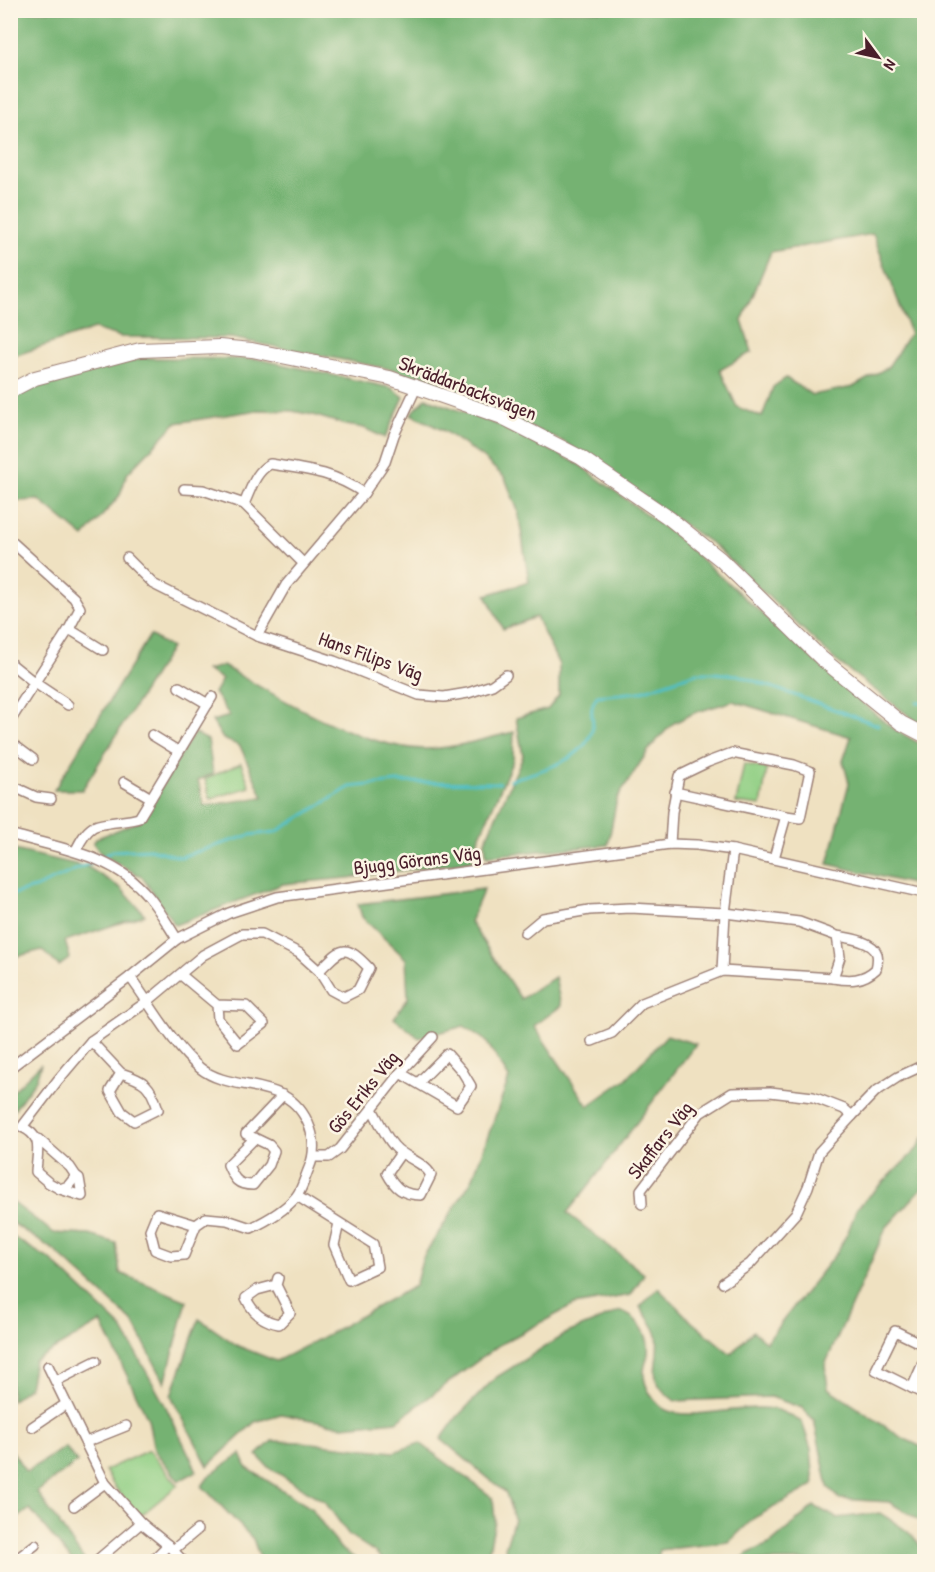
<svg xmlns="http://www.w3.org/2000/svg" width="935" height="1572" font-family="'Patrick Hand',sans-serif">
  <rect width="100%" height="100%" fill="#fcf5e5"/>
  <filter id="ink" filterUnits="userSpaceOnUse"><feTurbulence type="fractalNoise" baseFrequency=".0167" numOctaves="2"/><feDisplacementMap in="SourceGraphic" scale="12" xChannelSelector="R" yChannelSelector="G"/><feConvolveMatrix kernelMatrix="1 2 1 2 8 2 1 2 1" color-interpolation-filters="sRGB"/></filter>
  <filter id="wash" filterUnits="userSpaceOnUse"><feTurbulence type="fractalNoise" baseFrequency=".008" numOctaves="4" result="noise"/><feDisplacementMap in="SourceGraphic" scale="24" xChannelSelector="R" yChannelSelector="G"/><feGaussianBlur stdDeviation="1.35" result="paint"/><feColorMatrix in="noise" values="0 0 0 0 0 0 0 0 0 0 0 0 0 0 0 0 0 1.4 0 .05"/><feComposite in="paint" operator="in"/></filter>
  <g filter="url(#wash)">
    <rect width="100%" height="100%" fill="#efe1c1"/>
    <g fill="#91cf84" stroke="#6e7758" stroke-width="1.5">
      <polygon points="241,763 250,787 210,799 205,779"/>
      <polygon points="744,764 767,769 761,806 736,803"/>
      <polygon points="149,1450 178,1485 139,1517 114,1486 105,1470"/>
    </g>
    <g fill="#74b272" stroke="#5f684e" stroke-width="1.5" fill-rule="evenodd">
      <path d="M 10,11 L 924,11 L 924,727 L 835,660 L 715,546 L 564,442 L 395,370 L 231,338 L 121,337 L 94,329 L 11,357 ZM 873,234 L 910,333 L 888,367 L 853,387 L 812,395 L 786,378 L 773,387 L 762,417 L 737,407 L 720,370 L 752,352 L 742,321 L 771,252 Z"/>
      <polygon points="143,358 258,359 392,388 404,397 385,438 364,428 346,425 313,415 292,411 258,410 176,423 127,474 120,495 84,537 39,500 19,501 11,494 11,402 37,384"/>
      <polygon points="426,398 501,426 577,463 673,534 875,714 892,728 924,746 924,887 828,864 849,783 843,761 851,737 733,701 694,713 672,724 650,748 617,798 608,845 486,856 485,841 523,756 516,718 548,709 559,695 559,665 536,617 503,629 486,595 529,582 518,511 505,478 483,458 444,431 411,414"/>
      <polygon points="150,635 171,648 82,790 54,790"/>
      <path d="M 223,666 C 280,698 359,747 424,749 C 454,749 485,738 514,732 L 513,760 L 478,840 L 472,861 L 348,878 L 283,884 L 175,925 L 142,877 L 101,854 L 93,843 L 97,838 L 140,821 L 194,733 L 208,740 L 213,774 L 198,780 L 204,806 L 263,797 L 240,746 L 223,739 L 212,721 L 230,716 L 214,693 L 222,679 L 206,670 Z"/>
      <polygon points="10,849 88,867 121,888 145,915 65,941 70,958 59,966 42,950 11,958"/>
      <path d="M 484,889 L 470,922 L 521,999 L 555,977 L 561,1006 L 534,1026 L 588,1106 L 626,1079 L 667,1035 L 696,1044 L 601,1170 L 567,1213 L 644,1274 L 631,1295 L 574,1305 L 499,1345 L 397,1421 L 343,1426 L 281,1414 L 255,1422 L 208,1466 L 171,1396 L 199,1319 L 238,1346 L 276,1361 C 324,1339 368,1310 415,1286 L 423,1257 L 472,1180 L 509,1078 L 486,1041 L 464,1026 L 419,1038 L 394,1018 L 408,998 L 406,959 L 362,917 L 358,904 Z"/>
      <polygon points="41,1064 36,1080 11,1114 11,1093"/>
      <path d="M 924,1136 L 924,1186 L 886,1228 L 825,1365 L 828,1388 L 901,1437 L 924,1448 L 924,1523 L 889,1502 L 840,1499 L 828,1487 L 814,1420 L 802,1408 L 771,1397 L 675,1401 C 642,1377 661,1367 657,1336 C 656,1327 645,1315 640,1307 L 658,1288 L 692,1322 L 731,1354 L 753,1331 L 766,1342 L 837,1252 L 848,1232 L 857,1208 L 918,1148 Z"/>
      <polygon points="11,1201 54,1233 90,1235 116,1243 120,1273 187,1301 165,1383 133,1322 55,1251 11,1222"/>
      <polygon points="11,1236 51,1260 122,1328 166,1407 197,1471 179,1481 154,1450 148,1419 101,1322 34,1361 29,1387 11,1401"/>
      <path d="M 620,1311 C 638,1317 650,1334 648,1354 C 647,1360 644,1366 644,1372 C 643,1385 654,1404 666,1410 C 692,1422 747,1402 777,1410 C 785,1412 794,1418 802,1422 L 811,1449 L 814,1485 L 754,1518 L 729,1542 L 660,1550 L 657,1561 L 509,1561 L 505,1548 L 514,1519 L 506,1493 L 441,1439 L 457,1417 L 495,1378 L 565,1334 Z"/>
      <polygon points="272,1441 302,1442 394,1452 420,1443 493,1498 495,1521 489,1550 494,1561 384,1561 376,1553 349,1535 325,1502 268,1467 257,1455"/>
      <polygon points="65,1447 77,1462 37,1492 85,1561 72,1561 30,1509 11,1523 11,1449 26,1472"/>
      <polygon points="241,1454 247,1468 311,1508 340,1548 359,1561 261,1561 253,1539 202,1486 210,1475"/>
      <path d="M 814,1506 L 837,1518 L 880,1513 C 898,1525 925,1538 924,1561 L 739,1561 L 747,1554 L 771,1543 Z"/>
    </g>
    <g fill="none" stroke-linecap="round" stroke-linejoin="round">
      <g stroke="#50bfc6" stroke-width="3">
        <polyline points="917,702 924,702"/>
        <path d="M 510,780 C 536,772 583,762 592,731 C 596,716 586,713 597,696 L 639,692 L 696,673 L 713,673 L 738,675 L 878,725"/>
        <polyline points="100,858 113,851 150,849 180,857 250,835 276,832 350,787 397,782 500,783"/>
        <polyline points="10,895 35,888 95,861"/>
      </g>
    </g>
  </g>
  <g filter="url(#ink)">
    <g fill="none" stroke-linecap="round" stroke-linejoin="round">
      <g stroke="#9c8076" stroke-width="12">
        <g id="street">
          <path d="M 184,489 L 203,490 L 244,504 C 251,489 255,472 270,464 C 309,470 330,471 364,493"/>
          <polyline points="244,504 303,563"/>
          <polyline points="10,540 74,598 80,608 69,629 10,721"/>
          <polyline points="127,558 153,584 257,636 334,661 419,695 444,697 468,693 492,685 506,675"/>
          <polyline points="69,629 103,650"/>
          <polyline points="257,636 286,585 364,493 385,462 394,435 416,388"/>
          <polyline points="10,663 35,683 68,705"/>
          <polyline points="179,687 208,704"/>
          <polyline points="152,735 178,751"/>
          <polyline points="10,742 33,759"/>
          <polyline points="124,782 151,798"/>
          <polyline points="10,785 36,797 51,799"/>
          <polyline points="675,792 786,816"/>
          <path d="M 10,834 C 60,849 113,854 148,896 C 159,909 168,925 177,939"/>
          <polyline points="670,844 672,812 679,776 708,762 732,753 794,765 810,771 800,818 786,816 774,858"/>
          <path d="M 76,850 C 80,842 85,832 93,827 C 100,822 127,822 139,818 L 212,697"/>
          <path d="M 525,933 L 543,918 L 589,910 L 630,908 L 725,913 L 799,922 L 837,936 L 840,957 L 833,978 C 850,981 863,981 876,969 C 877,965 878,958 877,954 C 873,941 849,938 837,936"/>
          <polyline points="722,971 725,913 733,850"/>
          <polyline points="181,975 217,1005 218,1019 238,1044 264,1024 246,1006 217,1005"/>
          <path d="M 130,977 C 151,1005 174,1047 200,1068 C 233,1095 290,1073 310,1128 C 315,1142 315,1154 309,1168 C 305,1177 302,1190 296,1197 C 284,1211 268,1220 251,1228 L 227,1220 L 206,1218 L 196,1225 L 157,1213 L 150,1230 L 155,1250 L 171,1256 L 184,1255 L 196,1225"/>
          <path d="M 91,1041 L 121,1073 L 110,1091 L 122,1112 L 134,1121 L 158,1109 C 150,1084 145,1081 121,1073"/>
          <polyline points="592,1041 612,1033 642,1003 722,971 833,978"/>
          <polyline points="10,1068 130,977 177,939 229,913 277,897 670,844 697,845 733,850 924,893"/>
          <polyline points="400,1073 457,1106 471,1086 462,1071 447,1054 419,1082"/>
          <path d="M 372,1109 C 379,1121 385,1136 394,1146 C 404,1158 423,1161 431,1175 L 421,1195 C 403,1195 395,1188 387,1173 L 401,1153"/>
          <path d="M 255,1138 L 228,1165 C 234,1179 237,1185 253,1185 L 269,1165 L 274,1151 L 269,1145 L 246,1134 L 283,1095"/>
          <path d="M 38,1139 L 70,1167 L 76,1176 L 68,1186 L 60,1189 L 49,1183 L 36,1172 C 37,1151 44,1137 22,1127 L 58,1080 L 91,1041 L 148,1001 L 203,955 L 242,934 L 262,934 L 299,953 L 319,971 L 331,990 L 344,997 L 358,990 L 369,968 C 344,942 342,948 319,971"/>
          <polyline points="314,1157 329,1157 340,1149 400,1073 433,1037"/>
          <polyline points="60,1189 82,1196 79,1178 76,1176"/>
          <polyline points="297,1196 373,1244 377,1267 349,1280 334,1245 339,1223"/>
          <polyline points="642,1204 641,1190 700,1113 732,1093 770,1092 813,1097 844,1109 852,1116"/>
          <polyline points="723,1283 750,1264 796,1213 808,1187 819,1152 852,1116 875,1092 898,1077 924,1065"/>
          <path d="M 276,1285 L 257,1290 L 246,1298 C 252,1312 263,1321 279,1324 L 290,1313 L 276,1285 L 278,1278"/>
          <polyline points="924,1361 912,1388 924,1394"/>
          <polyline points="48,1366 105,1483 141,1523 168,1545 184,1562"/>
          <polyline points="56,1381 96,1361"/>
          <polyline points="912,1388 876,1370 895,1331 924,1345"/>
          <polyline points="32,1427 66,1404"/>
          <polyline points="86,1442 126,1426"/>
          <polyline points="74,1506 105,1483"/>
          <polyline points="173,1550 197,1530"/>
          <polyline points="13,1562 35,1545"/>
          <polyline points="95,1562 141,1523"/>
          <polyline points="151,1562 168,1545"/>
        </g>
      </g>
      <g stroke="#9c8076" stroke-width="16">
        <polyline id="secondary" points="10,391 35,378 140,350 219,347 252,350 390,378 502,417 580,457 669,518 720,559 821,658 901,723 924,735"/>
      </g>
      <use href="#street" stroke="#fff" stroke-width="9"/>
      <use href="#secondary" stroke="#fff" stroke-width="14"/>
    </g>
  </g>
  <g text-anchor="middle" stroke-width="5" stroke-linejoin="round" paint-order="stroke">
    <g font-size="20" fill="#4a1f2b" stroke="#fcf5e5">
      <text transform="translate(468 388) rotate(21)" y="7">Skräddarbacksvägen</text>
      <text transform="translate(371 656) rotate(20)" y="7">Hans Filips Väg</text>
      <text transform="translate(417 860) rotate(-7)" y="7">Bjugg Görans Väg</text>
      <text transform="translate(363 1092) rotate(-51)" y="7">Gös Eriks Väg</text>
      <text transform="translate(660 1140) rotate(-52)" y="7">Skaffars Väg</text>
    </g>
  </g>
  <rect width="935" height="1572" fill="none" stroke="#fcf5e5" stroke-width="36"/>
  <g transform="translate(878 57) rotate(123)" stroke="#fcf5e5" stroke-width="4.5" paint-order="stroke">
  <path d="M0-4.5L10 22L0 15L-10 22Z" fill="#4a1f2b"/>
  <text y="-9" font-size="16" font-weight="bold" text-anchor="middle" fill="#4a1f2b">N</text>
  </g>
</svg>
